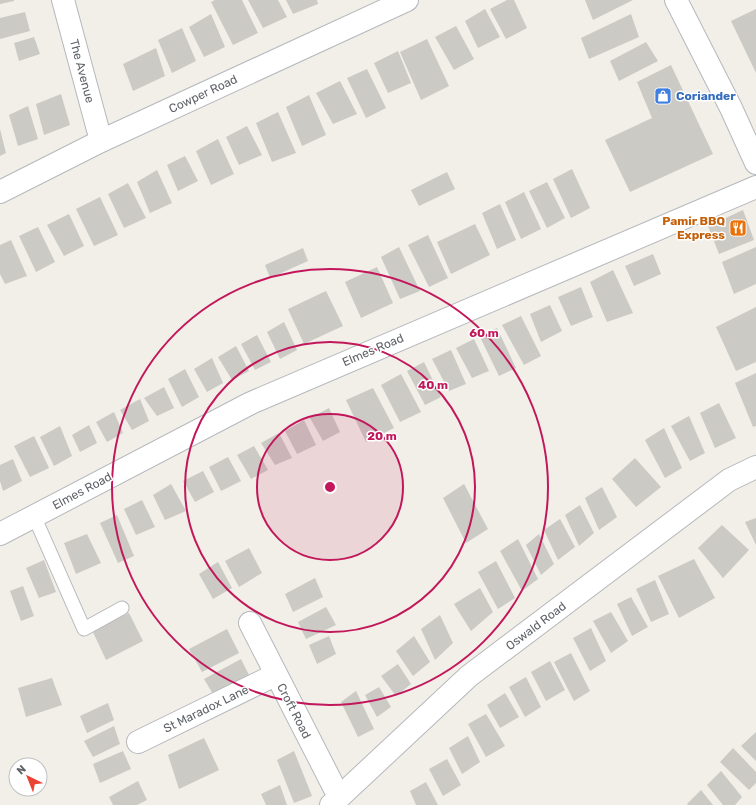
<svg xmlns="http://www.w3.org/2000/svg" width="756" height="805" font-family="Rubik,sans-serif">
  <rect width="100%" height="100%" fill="#f1efe8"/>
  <g fill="#cccac5">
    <polygon points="0,0 14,0 14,1 0,4"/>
    <polygon points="215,0 242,0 258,33 233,45 211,2"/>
    <polygon points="248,0 278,0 287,17 263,28"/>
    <polygon points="286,0 317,0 318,4 293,14"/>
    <polygon points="507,0 514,0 527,28 506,39 490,9"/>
    <polygon points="585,0 633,0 593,20"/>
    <polygon points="485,9 500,37 478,48 465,21"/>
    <polygon points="756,9 756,73 731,21"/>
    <polygon points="25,12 30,31 0,39 0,18"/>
    <polygon points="211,14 225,47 204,57 189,27"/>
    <polygon points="631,14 639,37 589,59 581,38"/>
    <polygon points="456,26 474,59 454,70 435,37"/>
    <polygon points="182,28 196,61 172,73 158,40"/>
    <polygon points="34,37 40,54 19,61 14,43"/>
    <polygon points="427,39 449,86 421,100 400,52"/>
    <polygon points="646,42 658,61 619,81 610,61"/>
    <polygon points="156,48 165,76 133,91 123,64"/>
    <polygon points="398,51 411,83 388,93 374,63"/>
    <polygon points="671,65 713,154 630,192 605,140 652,118 637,82"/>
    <polygon points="367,69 386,108 366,118 347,78"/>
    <polygon points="340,81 357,114 333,124 316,93"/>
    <polygon points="61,94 70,125 44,135 36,104"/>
    <polygon points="309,95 326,135 302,146 286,107"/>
    <polygon points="28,106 38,139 18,146 9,115"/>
    <polygon points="278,112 296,153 272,162 256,123"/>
    <polygon points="247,126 262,155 239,165 226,137"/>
    <polygon points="0,129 6,153 0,156"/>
    <polygon points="218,139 234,174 211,185 196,151"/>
    <polygon points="185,156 198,181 178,191 167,165"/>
    <polygon points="572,169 590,208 571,218 553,179"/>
    <polygon points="157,170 172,203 150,213 137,182"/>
    <polygon points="447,172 455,189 419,206 411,190"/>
    <polygon points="547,182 565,218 547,228 529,191"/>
    <polygon points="128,183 146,218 124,228 108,194"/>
    <polygon points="524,192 541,229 521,239 505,202"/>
    <polygon points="100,197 118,235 94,246 76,209"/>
    <polygon points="500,204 516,240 497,249 482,213"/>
    <polygon points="743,210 754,240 719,254 708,226"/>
    <polygon points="69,214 84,246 64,256 47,225"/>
    <polygon points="475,224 490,255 451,274 437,242"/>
    <polygon points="38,227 55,262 36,272 19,236"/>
    <polygon points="428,235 448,278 429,287 408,245"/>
    <polygon points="11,240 27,276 5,284 0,274 0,245"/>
    <polygon points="399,247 420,291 400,299 381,257"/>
    <polygon points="756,247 756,284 734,294 722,262"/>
    <polygon points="303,248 308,261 270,278 265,265"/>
    <polygon points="653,254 661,274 634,286 625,266"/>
    <polygon points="377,267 393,303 361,318 345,282"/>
    <polygon points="613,270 633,313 607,322 590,282"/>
    <polygon points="581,287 593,317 571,326 558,297"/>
    <polygon points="326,291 343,326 304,344 288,309"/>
    <polygon points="550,305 562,331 541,342 530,314"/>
    <polygon points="756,307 756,362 736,371 716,327"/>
    <polygon points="521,316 541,356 524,365 502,325"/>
    <polygon points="284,322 297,350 280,359 267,332"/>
    <polygon points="497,328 516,368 499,376 480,337"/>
    <polygon points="257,335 271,362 255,370 241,344"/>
    <polygon points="474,339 489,371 472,378 456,348"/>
    <polygon points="236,346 249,371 232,380 218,357"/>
    <polygon points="451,350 466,384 449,391 432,359"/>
    <polygon points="212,358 223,383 207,392 194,369"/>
    <polygon points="424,362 441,397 425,405 407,371"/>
    <polygon points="185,369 199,397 182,407 168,379"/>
    <polygon points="756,373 756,426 753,427 735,383"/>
    <polygon points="401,374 421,412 400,422 381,385"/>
    <polygon points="164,387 174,408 157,416 144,398"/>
    <polygon points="373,388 394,428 366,442 346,400"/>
    <polygon points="140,399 149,421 132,430 120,410"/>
    <polygon points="719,403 736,438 715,448 700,413"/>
    <polygon points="329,408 340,432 323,441 310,418"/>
    <polygon points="114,412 123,433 107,442 96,422"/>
    <polygon points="689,416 705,453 690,461 671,426"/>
    <polygon points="304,420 316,445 297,454 285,431"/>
    <polygon points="89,425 97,443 80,452 72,435"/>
    <polygon points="60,426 72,456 54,466 40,437"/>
    <polygon points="664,428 682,468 665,478 645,440"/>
    <polygon points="279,433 292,458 275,465 261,443"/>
    <polygon points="34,436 49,468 30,477 14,446"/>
    <polygon points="254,446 268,470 251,479 237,455"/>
    <polygon points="228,457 241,481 221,491 209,467"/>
    <polygon points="635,458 661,487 636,507 612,479"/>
    <polygon points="13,459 22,481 3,491 0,481 0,465"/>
    <polygon points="203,471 214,492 195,502 183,481"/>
    <polygon points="171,484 186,511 165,520 153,495"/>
    <polygon points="464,484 488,529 466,543 443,498"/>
    <polygon points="602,487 617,517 599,530 585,498"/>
    <polygon points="142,500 155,527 136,535 124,509"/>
    <polygon points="580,505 594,533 579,546 565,515"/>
    <polygon points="117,515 134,556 118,563 100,523"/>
    <polygon points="756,518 756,545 745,522"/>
    <polygon points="560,519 575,547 558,560 544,530"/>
    <polygon points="722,525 749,550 723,578 698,548"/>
    <polygon points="87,534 101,563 76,574 64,543"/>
    <polygon points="539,534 554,564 541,575 526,545"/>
    <polygon points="518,539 538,579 522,591 500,551"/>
    <polygon points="249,548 262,573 239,587 225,561"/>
    <polygon points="694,559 715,598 679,618 658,576"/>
    <polygon points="44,560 56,592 39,598 26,568"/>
    <polygon points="496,561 515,598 498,609 478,572"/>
    <polygon points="218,562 232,588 213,599 199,574"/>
    <polygon points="315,578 323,597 293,612 285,594"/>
    <polygon points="655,580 669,614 651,622 636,589"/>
    <polygon points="23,586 34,616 21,621 10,591"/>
    <polygon points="480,588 493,612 471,631 454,604"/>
    <polygon points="631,597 648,627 632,636 617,604"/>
    <polygon points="326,607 336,625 306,639 298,622"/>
    <polygon points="611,612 628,641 611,653 593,621"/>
    <polygon points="129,613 143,641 106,660 92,630"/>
    <polygon points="440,615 453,643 435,660 421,629"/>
    <polygon points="591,628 606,661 590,671 573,638"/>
    <polygon points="227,629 239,653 202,672 189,649"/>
    <polygon points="329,636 336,654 317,664 309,645"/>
    <polygon points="414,636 430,662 413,676 396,651"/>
    <polygon points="571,653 590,691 574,701 554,662"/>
    <polygon points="241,659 250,677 213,694 204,679"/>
    <polygon points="550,661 565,690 546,701 531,672"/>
    <polygon points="398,664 411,684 396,696 381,676"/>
    <polygon points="526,677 541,707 525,717 509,687"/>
    <polygon points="52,678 62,705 26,717 18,688"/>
    <polygon points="379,687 391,707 377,717 365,695"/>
    <polygon points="356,691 374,729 358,737 341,702"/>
    <polygon points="505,693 519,717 500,728 487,705"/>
    <polygon points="108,703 114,720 87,733 80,716"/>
    <polygon points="486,714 505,746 486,757 468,724"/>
    <polygon points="114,726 120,744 93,757 84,741"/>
    <polygon points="756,732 756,761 741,746"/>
    <polygon points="468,736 480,762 462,774 449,748"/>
    <polygon points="204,738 219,770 179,789 168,755"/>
    <polygon points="733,748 756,772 756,783 749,790 720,762"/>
    <polygon points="123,751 131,769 100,783 93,764"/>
    <polygon points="294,751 312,796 294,803 277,760"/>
    <polygon points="447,759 461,785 443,796 429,769"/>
    <polygon points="721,771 742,797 735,805 723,805 707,785"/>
    <polygon points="138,781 147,800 137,805 113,805 109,797"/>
    <polygon points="426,782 438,805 416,805 410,791"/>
    <polygon points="280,785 287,805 266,805 261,794"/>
    <polygon points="701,790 713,805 688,805 687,804"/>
  </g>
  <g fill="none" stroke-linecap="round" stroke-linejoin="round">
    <g stroke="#b5b8bc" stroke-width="15">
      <polyline id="service" points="34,516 84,629 122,608"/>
    </g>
    <g stroke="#b5b8bc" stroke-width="24">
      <g id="minor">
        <polyline points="63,0 101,141"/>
        <polyline points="0,192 101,141 407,0"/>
        <polyline points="0,534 251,403 756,187"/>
        <polyline points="250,623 339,797"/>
        <polyline points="138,742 275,675"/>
        <polyline points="331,805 469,676 729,480 756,467"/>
      </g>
    </g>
    <g stroke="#b5b8bc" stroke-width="24">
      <polyline id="tertiary" points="676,0 731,108 756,163"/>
    </g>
    <use href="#service" stroke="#fff" stroke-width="13"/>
    <use href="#minor" stroke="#fff" stroke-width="22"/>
    <use href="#tertiary" stroke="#fff" stroke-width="22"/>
  </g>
  <circle cx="330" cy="487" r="73" fill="#c2185b" fill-opacity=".12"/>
  <g fill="none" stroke="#c2185b" stroke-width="2">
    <circle cx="330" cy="487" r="73"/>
    <circle cx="330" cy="487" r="145"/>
    <circle cx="330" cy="487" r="218"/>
  </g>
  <defs>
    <g id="shop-square" transform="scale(0.9)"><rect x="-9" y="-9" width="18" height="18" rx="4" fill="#3f7fe0" stroke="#fff"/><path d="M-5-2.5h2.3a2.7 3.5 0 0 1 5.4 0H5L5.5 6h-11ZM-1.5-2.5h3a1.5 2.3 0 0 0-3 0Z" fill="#fff"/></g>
    <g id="restaurant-square" transform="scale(0.9)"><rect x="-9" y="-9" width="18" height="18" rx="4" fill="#e8710a" stroke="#fff"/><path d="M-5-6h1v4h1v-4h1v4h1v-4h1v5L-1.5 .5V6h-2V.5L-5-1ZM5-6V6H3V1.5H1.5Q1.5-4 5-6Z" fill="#fff"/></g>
  </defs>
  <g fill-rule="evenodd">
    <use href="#shop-square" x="663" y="96"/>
    <use href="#restaurant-square" x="738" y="228"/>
  </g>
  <g text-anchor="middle" stroke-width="3" stroke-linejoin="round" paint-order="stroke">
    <g font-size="12" fill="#5f6368" stroke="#fff">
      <text transform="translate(82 71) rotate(75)" y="4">The Avenue</text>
      <text transform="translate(203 94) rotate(-25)" y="4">Cowper Road</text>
      <text transform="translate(373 350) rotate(-23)" y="4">Elmes Road</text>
      <text transform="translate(82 491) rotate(-28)" y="4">Elmes Road</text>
      <text transform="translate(536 626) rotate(-37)" y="4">Oswald Road</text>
      <text transform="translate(206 709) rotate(-26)" y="4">St Maradox Lane</text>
      <text transform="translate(294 711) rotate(63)" y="4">Croft Road</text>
    </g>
    <g font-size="12" font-weight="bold" fill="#366cbe" stroke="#fff" text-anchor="start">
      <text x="676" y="100">Coriander</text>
    </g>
    <g font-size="12" font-weight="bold" fill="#c56008" stroke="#fff" text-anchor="end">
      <text x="725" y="225">Pamir BBQ<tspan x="725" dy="14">Express</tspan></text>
    </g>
  </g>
  <circle cx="330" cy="487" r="6" fill="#c2185b" stroke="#fff" stroke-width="2"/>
  <g font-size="12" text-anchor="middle" font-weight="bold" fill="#c2185b" stroke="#fff" stroke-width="3" stroke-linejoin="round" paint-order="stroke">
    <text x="484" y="337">60 m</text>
    <text x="433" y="389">40 m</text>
    <text x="382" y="440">20 m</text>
  </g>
  <g transform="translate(28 777) rotate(317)"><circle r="19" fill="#ffffff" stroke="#bfc1c3"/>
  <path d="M0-3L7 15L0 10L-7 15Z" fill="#ea4335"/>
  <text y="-6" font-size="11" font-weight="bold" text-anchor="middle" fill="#5f6368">N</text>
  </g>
</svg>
